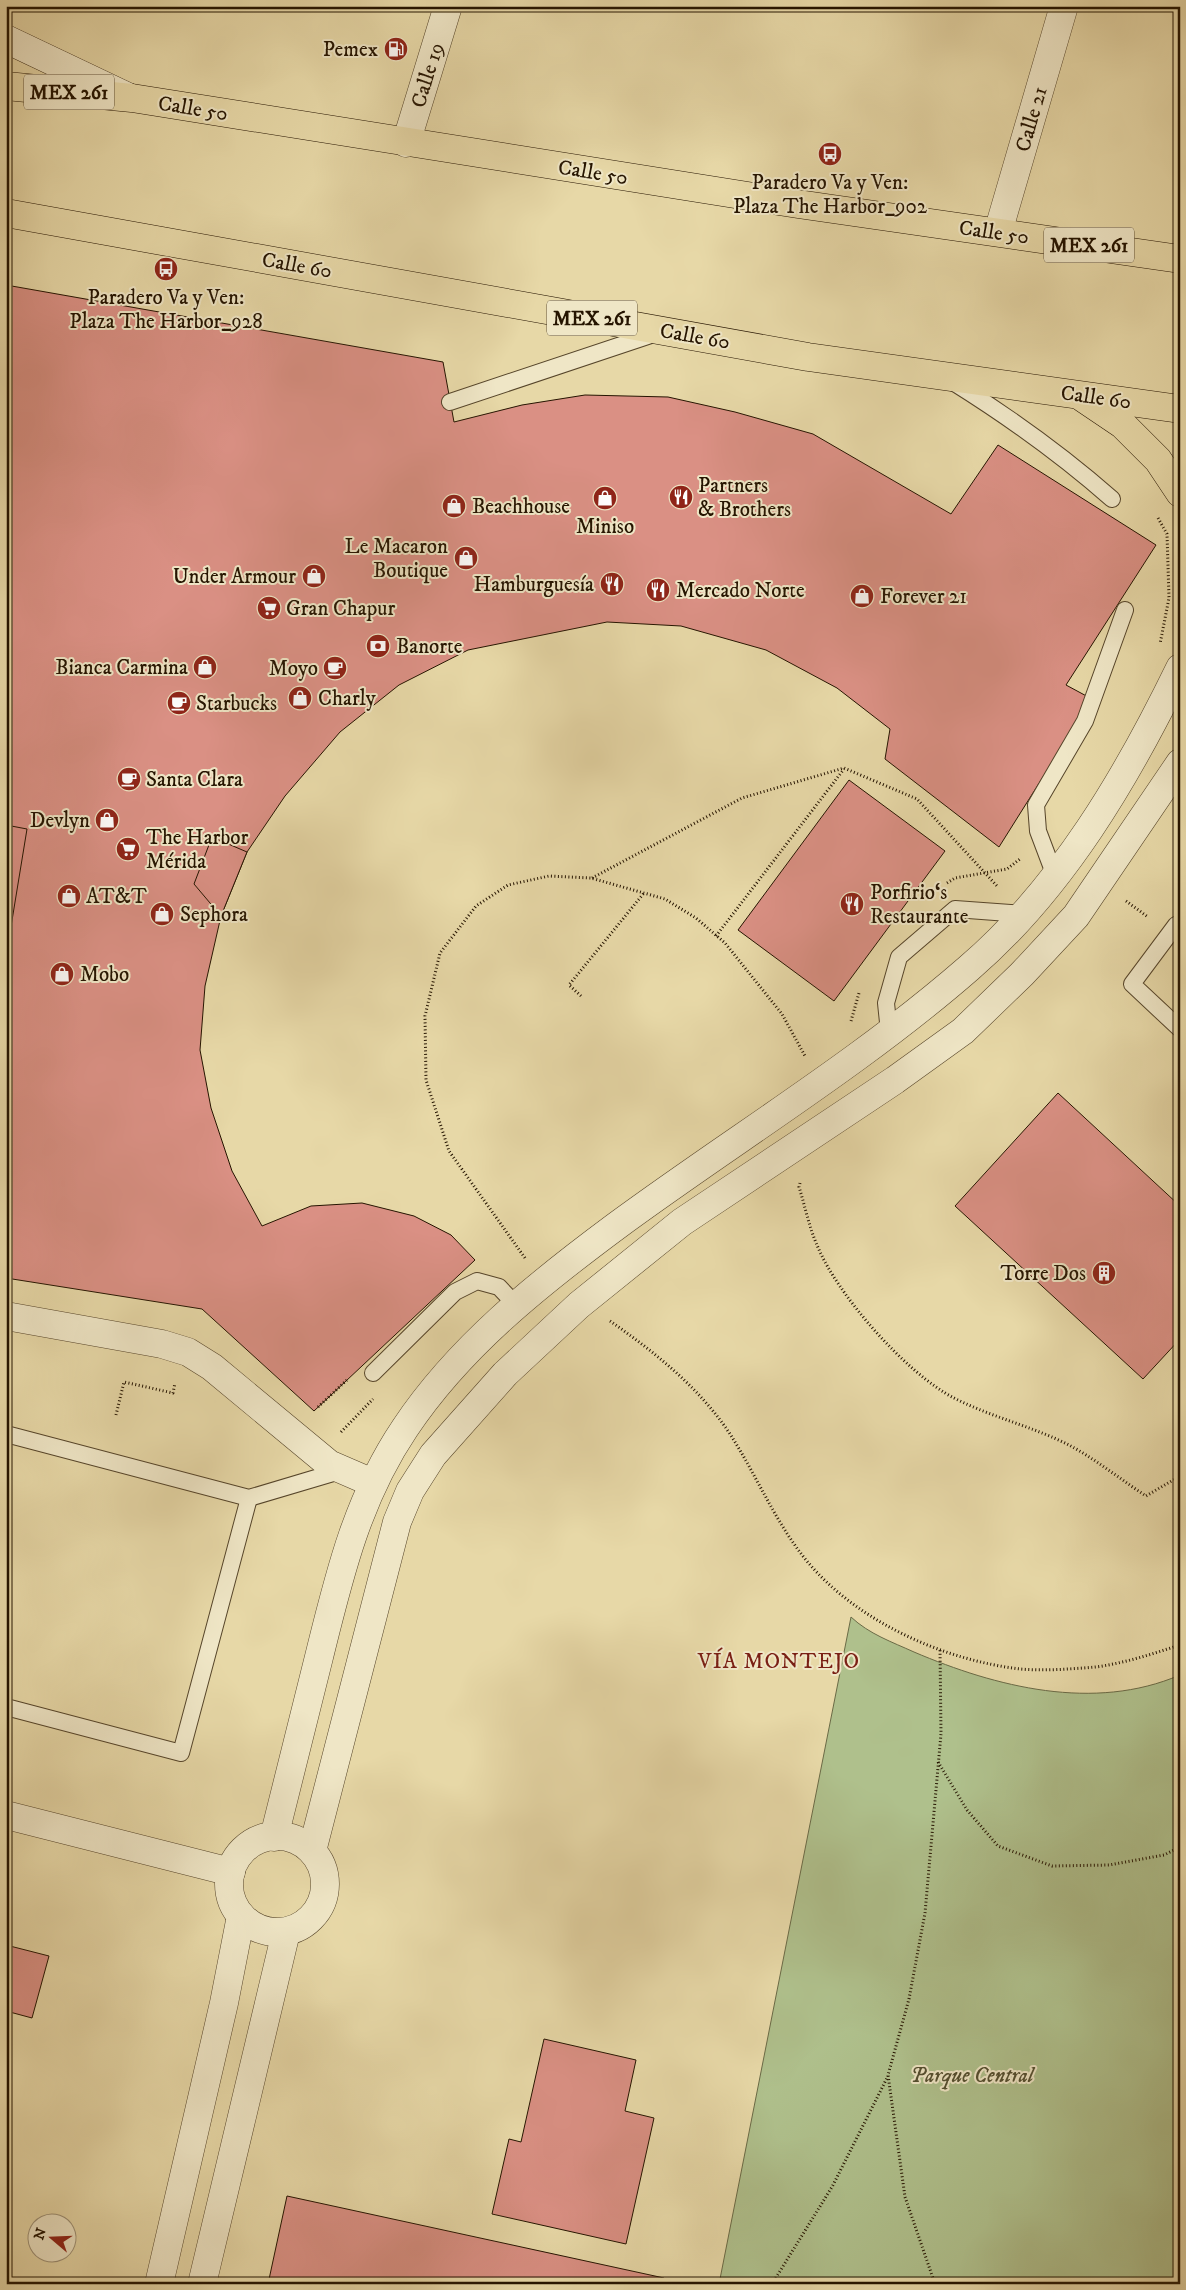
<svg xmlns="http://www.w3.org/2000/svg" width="1186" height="2290" font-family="'IM FELL DW Pica',serif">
  <rect width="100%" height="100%" fill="#e7d8a7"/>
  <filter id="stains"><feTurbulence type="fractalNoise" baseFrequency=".004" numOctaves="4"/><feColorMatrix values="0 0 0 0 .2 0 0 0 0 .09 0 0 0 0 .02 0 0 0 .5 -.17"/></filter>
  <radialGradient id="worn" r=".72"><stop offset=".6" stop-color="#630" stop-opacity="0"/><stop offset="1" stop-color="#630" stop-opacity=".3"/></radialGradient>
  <path fill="#afc08c" stroke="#6a6a46" d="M 851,1617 C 869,1634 892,1642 914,1652 C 996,1687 1094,1712 1180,1675 L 1180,2284 L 719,2284 Z"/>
  <g fill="#da9084" stroke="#251400">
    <polygon points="6,285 443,362 454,422 522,405 585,395 668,397 735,412 813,434 951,514 998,445 1156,545 1066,685 1092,699 999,847 885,759 890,729 837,688 766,650 681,626 607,622 468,650 399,685 340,732 285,796 247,852 221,916 205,986 200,1050 211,1108 232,1171 262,1226 311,1206 362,1203 414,1216 451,1235 475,1260 314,1411 202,1309 6,1278"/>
    <polygon points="849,780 945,851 834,1001 738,930"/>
    <polygon points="6,825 27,829 6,957"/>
    <polygon points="212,837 247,852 221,916 194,884"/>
    <polygon points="1058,1093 1180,1206 1180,1339 1143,1379 955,1206"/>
    <polygon points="6,1945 49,1956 32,2018 6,2011"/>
    <polygon points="544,2039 636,2060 625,2111 654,2118 626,2244 492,2214 509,2139 521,2142"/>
    <polygon points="287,2196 664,2278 663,2284 268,2284"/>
  </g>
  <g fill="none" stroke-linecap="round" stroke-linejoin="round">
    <g stroke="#56452a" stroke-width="18">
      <g id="service">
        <path d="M 953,382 C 1009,417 1062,455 1112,499"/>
        <polyline points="450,402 657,333"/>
        <polyline points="1055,876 1038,831 1036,805 1085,721 1125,610"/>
        <polyline points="1180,923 1176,925 1132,984 1180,1029"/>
        <polyline points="889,1032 886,1003 899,957 955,909 1023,914"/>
        <polyline points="373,1373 455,1292 477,1281 499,1287 516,1305"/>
        <polyline points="6,1434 249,1498 343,1470"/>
        <polyline points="6,1707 181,1753 249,1498"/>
      </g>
    </g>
    <g stroke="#56452a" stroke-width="29">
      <g id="minor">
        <polyline points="406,143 448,6"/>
        <polyline points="998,232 1064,6"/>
        <polyline points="6,1316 162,1344 188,1352 212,1367 329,1464 373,1483"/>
        <polyline points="6,1815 231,1872"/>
        <circle cx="277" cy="1884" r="48"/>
        <path d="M 274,1837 C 289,1777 304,1717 319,1657 C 339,1576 357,1499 405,1428 C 459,1347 537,1285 615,1227 C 733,1140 859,1064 969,968 C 1062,888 1127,777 1180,668"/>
        <polyline points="312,1851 397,1522 410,1491 433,1455 505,1374 579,1305 682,1222 895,1080 963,1031 1022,974 1076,916 1180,763"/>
        <polyline points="159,2284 224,2003 241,1916"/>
        <polyline points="202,2284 286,1932"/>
      </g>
    </g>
    <g stroke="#251400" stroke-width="29">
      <polyline id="secondary" points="6,39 128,97"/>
    </g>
    <g stroke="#251400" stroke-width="29">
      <g id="primary">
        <polyline points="6,86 132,98 798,204 1180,259"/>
        <polyline points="6,213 808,357 1180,409"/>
        <polyline points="1083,398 1123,425 1158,460 1180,493"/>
      </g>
    </g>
    <g stroke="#251400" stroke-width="3" stroke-dasharray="1 2.5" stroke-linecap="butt">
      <polyline points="1158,518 1167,534 1169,598 1160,644"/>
      <polyline points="592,878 742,798 844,768 917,799 997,886"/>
      <polyline points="947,883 955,878 1007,869 1020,859"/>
      <polyline points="1126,901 1148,917"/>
      <polyline points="716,936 844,769"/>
      <polyline points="581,996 569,985 644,893"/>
      <polyline points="851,1021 859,993"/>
      <path d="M 800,1183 L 799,1187 C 805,1206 809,1227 817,1245 C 837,1295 907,1374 954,1398 C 991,1417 1031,1426 1067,1444 C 1094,1458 1120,1479 1146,1496 L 1180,1476"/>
      <polyline points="525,1258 449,1151 426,1080 425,1016 440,953 476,906 508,885 549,876 591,878 665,899 696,918 725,943 782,1014 805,1056"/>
      <path d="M 610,1321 C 653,1351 695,1384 726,1428 C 755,1471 773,1519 806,1560 C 856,1621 943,1660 1020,1669 C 1045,1671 1071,1669 1096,1667 C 1125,1663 1152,1654 1180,1645"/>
      <polyline points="318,1407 348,1379"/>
      <polyline points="116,1415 124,1382 173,1393 175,1383"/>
      <polyline points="341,1432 373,1399"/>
      <polyline points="938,1762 967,1810 998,1846 1052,1866 1109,1865 1164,1855 1180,1847"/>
      <polyline points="772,2284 832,2187 888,2076"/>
      <polyline points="935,2284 905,2197 888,2075 909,1999 925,1913 941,1734 940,1649"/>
    </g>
    <use href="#service" stroke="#efe6c6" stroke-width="16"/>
    <use href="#minor" stroke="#efe6c6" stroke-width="28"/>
    <use href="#secondary" stroke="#efe6c6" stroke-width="28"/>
    <use href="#primary" stroke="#e7d8a7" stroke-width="28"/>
  </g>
  <defs>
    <g id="fuel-disc" transform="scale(1.25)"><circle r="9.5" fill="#8f2418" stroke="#efe6c6"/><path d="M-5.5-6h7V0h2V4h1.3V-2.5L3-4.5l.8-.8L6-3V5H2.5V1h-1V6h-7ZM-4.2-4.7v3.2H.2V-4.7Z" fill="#fff"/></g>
    <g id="bus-disc" transform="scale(1.25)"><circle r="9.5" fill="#8f2418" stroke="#efe6c6"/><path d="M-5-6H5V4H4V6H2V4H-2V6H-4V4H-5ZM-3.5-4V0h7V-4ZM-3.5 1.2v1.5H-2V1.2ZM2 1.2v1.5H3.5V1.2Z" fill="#fff"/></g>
    <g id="restaurant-disc" transform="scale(1.25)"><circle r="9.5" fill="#8f2418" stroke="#efe6c6"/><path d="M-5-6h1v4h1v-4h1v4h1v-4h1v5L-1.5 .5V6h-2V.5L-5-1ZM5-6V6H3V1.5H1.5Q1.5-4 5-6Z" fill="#fff"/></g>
    <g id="shop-disc" transform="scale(1.25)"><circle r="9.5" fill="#8f2418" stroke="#efe6c6"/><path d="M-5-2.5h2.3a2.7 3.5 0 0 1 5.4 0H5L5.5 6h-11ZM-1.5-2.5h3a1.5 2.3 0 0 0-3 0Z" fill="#fff"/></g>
    <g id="supermarket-disc" transform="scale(1.25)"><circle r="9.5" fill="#8f2418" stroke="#efe6c6"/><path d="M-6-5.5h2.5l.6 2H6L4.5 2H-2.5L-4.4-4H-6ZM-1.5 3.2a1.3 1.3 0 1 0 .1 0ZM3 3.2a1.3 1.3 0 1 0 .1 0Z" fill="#fff"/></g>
    <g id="bank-disc" transform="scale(1.25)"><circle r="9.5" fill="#8f2418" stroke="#efe6c6"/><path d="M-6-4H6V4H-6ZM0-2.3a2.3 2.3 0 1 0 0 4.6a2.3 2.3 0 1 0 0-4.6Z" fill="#fff"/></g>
    <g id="cafe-disc" transform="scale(1.25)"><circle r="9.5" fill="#8f2418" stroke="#efe6c6"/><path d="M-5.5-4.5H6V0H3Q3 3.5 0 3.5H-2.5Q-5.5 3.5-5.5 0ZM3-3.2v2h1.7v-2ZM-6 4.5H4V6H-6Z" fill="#fff"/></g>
    <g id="building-disc" transform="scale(1.25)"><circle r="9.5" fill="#8f2418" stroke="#efe6c6"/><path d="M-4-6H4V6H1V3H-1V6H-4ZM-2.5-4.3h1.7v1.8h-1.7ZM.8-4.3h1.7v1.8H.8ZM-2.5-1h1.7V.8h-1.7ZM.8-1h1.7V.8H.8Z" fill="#fff"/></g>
  </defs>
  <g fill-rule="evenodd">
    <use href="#fuel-disc" x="396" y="49"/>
    <use href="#bus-disc" x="830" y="154"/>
    <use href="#bus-disc" x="166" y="269"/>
    <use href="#restaurant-disc" x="681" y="497"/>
    <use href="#shop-disc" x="605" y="498"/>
    <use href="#shop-disc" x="454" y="506"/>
    <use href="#shop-disc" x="466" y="558"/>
    <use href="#shop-disc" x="314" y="576"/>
    <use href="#restaurant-disc" x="612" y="584"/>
    <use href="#restaurant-disc" x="658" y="590"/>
    <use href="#shop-disc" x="862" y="596"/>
    <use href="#supermarket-disc" x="269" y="608"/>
    <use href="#bank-disc" x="378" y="646"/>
    <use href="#shop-disc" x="205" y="667"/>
    <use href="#cafe-disc" x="335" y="668"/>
    <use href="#shop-disc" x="300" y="698"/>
    <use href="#cafe-disc" x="179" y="703"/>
    <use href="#cafe-disc" x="129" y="779"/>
    <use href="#shop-disc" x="107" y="820"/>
    <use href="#supermarket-disc" x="128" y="849"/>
    <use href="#shop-disc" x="69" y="896"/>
    <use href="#restaurant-disc" x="852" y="904"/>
    <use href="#shop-disc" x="162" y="914"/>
    <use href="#shop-disc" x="62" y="974"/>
    <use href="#building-disc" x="1104" y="1273"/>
  </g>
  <g text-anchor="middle" stroke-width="4" stroke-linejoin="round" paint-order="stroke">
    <g fill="#efe6c6" stroke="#62533b" stroke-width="1">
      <rect x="24" y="74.5" width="90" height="35" rx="4"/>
      <rect x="1044" y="227.5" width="90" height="35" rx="4"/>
      <rect x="547" y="300.5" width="90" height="35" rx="4"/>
    </g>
    <g font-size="20" font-weight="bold" fill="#251400">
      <text x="69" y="99">MEX 261</text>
      <text x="1089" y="252">MEX 261</text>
      <text x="592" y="325">MEX 261</text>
    </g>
    <g font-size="21" fill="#251400" stroke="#efe6c6" text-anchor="start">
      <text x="378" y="56" text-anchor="end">Pemex</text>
      <text x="830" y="189" text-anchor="middle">Paradero Va y Ven:<tspan x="830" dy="24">Plaza The Harbor_902</tspan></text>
      <text x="166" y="304" text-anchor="middle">Paradero Va y Ven:<tspan x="166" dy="24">Plaza The Harbor_928</tspan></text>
      <text x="698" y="492">Partners<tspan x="698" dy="24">&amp; Brothers</tspan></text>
      <text x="472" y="513">Beachhouse</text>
      <text x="605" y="533" text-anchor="middle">Miniso</text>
      <text x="448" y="553" text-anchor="end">Le Macaron<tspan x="448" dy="24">Boutique</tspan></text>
      <text x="296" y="583" text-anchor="end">Under Armour</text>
      <text x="594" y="591" text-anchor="end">Hamburguesía</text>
      <text x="676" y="597">Mercado Norte</text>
      <text x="880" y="603">Forever 21</text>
      <text x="286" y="615">Gran Chapur</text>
      <text x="396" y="653">Banorte</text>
      <text x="188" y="674" text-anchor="end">Bianca Carmina</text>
      <text x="318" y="675" text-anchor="end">Moyo</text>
      <text x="318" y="705">Charly</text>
      <text x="196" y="710">Starbucks</text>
      <text x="146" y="786">Santa Clara</text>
      <text x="90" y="827" text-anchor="end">Devlyn</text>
      <text x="146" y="844">The Harbor<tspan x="146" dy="24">Mérida</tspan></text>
      <text x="870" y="899">Porfirio‘s<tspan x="870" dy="24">Restaurante</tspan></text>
      <text x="86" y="903">AT&amp;T</text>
      <text x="180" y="921">Sephora</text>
      <text x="80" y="981">Mobo</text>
      <text x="1086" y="1280" text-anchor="end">Torre Dos</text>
    </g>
    <g font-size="21" fill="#251400" stroke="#efe6c6">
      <text transform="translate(427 75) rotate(-73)" y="7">Calle 19</text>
      <text transform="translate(193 108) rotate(9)" y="7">Calle 50</text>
      <text transform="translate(1031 119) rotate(-74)" y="7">Calle 21</text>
      <text transform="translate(593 172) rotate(9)" y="7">Calle 50</text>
      <text transform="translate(994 232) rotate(8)" y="7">Calle 50</text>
      <text transform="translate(297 265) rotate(10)" y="7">Calle 60</text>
      <text transform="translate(695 336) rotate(10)" y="7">Calle 60</text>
      <text transform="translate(1096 397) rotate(8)" y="7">Calle 60</text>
    </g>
    <g font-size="21" font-style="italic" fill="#555031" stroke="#efe6c6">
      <text x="972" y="2082">Parque Central</text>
    </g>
    <g font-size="22" letter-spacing="1" fill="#7a1f14" stroke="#efe6c6">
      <text x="779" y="1668">VÍA MONTEJO</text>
    </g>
  </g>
  <rect width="1186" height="2290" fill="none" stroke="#e7d8a7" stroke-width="25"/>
  <rect x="8" y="8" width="1171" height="2275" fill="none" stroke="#251400" stroke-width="2.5"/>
  <rect x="12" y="12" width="1161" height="2265" fill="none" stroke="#251400"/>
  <g transform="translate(52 2238) rotate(289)"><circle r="24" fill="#efe6c6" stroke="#9e9277"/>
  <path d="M0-4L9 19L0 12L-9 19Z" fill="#8f2418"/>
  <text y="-8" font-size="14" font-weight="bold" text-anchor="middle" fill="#251400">N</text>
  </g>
  <rect width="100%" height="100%" filter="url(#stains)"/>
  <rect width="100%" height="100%" fill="url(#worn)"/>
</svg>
